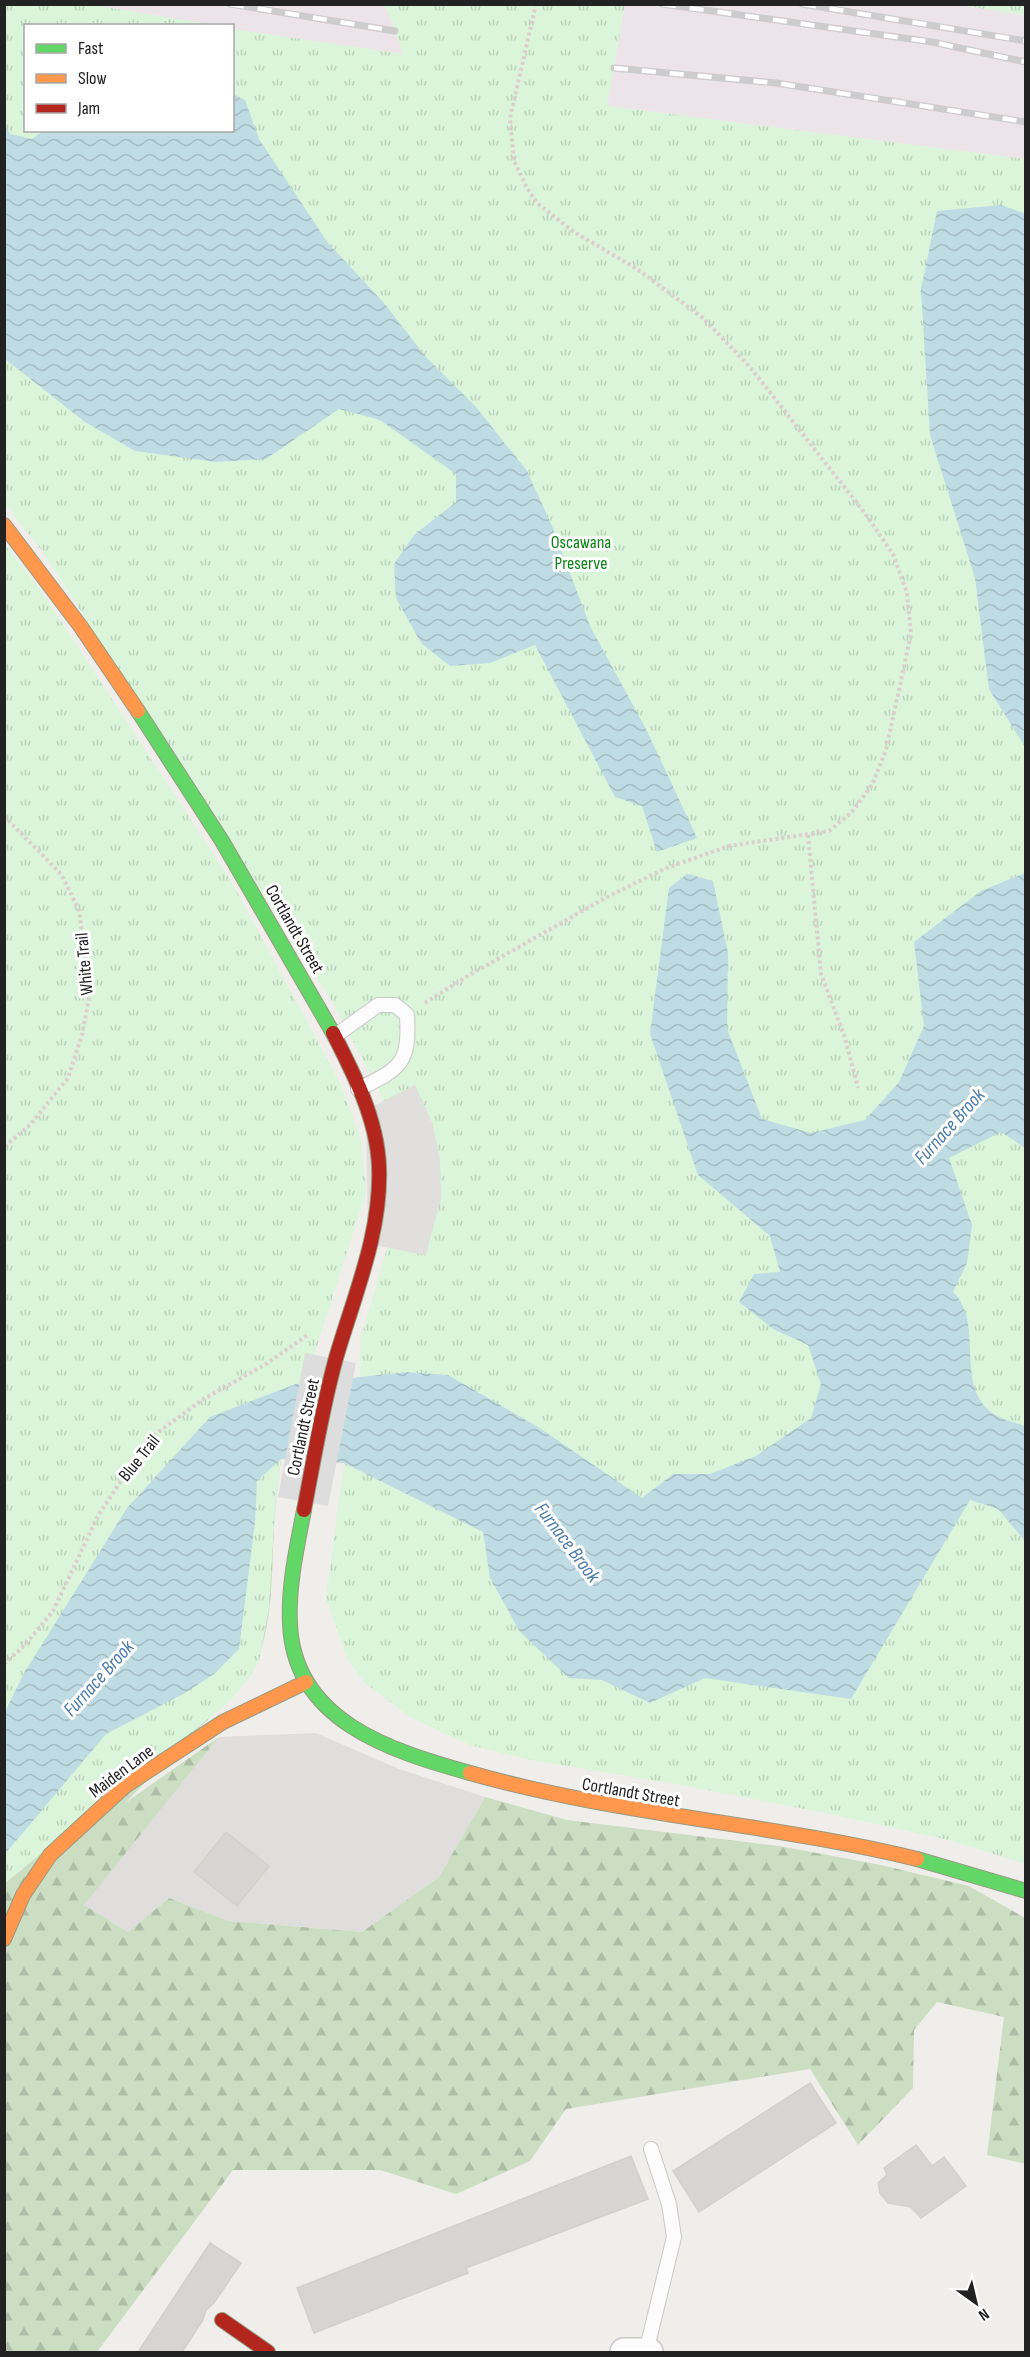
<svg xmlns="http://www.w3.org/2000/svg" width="1030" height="2357" font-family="'Sofia Sans Condensed',sans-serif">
  <defs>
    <pattern id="forest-firs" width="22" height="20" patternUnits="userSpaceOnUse" patternTransform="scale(1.5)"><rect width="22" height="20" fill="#cbdec1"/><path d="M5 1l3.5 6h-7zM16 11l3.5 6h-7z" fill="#aebea6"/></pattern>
    <pattern id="park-tufts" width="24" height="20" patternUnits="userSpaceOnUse" patternTransform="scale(1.5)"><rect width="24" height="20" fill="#daf5da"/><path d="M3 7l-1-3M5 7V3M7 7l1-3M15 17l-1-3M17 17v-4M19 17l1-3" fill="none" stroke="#bbd2bb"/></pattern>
    <pattern id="water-waves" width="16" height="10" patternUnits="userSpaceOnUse" patternTransform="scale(1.5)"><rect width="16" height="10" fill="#bfdbe3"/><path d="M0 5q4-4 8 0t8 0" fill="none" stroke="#a4bcc2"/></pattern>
  </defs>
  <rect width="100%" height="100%" fill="#f0eeeb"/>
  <polygon fill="#dfdedc" points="316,1733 399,1769 485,1797 439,1877 362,1932 229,1921 169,1898 128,1932 83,1905 219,1737"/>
  <g fill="#ede4e9">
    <polygon points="961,4 1025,16 1025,159 607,106 625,5"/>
    <polygon points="93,5 374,5 386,7 404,54 257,33 233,29 232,26 213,25"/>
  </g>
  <path fill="url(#forest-firs)" d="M 281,1459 C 278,1482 275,1505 274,1529 C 271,1577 274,1635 249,1678 L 125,1803 L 219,1737 L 84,1905 L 128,1932 L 169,1898 L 229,1921 L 362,1932 L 439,1877 L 485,1797 L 567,1820 L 779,1846 L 881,1865 L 969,1886 L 1025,1918 L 1025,2164 L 987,2155 L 1004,2017 L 937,2002 L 914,2030 L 913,2088 L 858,2145 L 810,2069 L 566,2109 L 530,2161 L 456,2194 L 380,2170 L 233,2170 L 97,2352 L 5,2352 L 4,1883 L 23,1869 Z"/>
  <g fill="url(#park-tufts)">
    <polygon points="625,4 607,106 1025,159 1025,1864 953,1841 826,1813 670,1783 530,1760 470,1745 410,1717 364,1682 347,1658 326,1598 344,1463 360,1378 361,1338 400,1203 403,1164 382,1096 333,1003 43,552 5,504 5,5 93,5 213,25 26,26 26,130 232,130 233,29 403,54 386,7 374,5"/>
    <polygon points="961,5 1025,5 1025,16 1023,15"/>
    <polygon points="5,545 39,588 231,881 340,1083 361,1140 366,1192 281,1459 275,1508 269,1607 259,1661 249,1678 229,1702 5,1883"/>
  </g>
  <polygon fill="#e0dfde" points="415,1085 433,1125 440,1160 441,1198 426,1255 368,1244 366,1110"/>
  <g fill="url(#water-waves)">
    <polygon points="233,94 245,100 259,139 328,243 384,303 425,356 476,407 527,471 552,526 590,626 647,731 697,838 657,852 642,806 615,797 535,645 490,663 450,666 421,643 396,598 394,564 414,535 456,502 456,474 380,420 339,409 266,459 216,462 135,451 85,422 5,359 5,126 10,134 32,139 44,130 232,130"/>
    <polygon points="1001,205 1026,214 1025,747 989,689 975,578 930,435 921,289 937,211"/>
    <path d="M 1025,873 L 1025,1148 L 1001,1132 L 949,1158 L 972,1225 L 967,1263 L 953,1292 C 987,1325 950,1391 999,1417 C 1007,1421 1017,1423 1025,1426 L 1025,1547 L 1025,1541 L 998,1509 L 970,1500 L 851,1699 L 705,1678 L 650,1703 L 602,1680 L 569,1678 L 520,1632 L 490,1578 L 483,1532 L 344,1463 L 281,1459 L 257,1481 L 255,1522 L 239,1649 L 214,1674 L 183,1694 L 106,1734 L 5,1854 L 4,1714 L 23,1675 L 127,1508 L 210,1417 L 296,1384 L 407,1372 L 448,1375 L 538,1427 L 642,1498 L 673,1474 L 710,1474 L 756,1456 L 811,1418 L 821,1384 L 808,1345 L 773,1329 L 739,1302 L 754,1274 L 780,1272 L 770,1236 L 698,1175 L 650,1034 L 669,888 L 687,874 L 713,881 L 728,953 L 727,1029 L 762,1119 L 811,1133 L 865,1120 L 899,1082 L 924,1026 L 914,942 L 981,891 Z"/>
  </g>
  <polygon fill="#dedddd" points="305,1353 356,1363 328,1506 278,1497"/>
  <g fill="#d7d4d2" stroke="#d3d0cc" stroke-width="1.5">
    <polygon points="226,1832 269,1866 237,1906 194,1872"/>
    <polygon points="810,2083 836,2123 699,2212 673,2171"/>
    <polygon points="916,2145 932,2166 944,2157 966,2186 921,2218 911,2207 888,2203 880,2193 878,2183 887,2175 884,2168"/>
    <polygon points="631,2156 648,2199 466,2268 468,2273 314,2333 297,2288"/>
    <polygon points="210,2243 241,2263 214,2303 206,2310 203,2320 182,2352 138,2352"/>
  </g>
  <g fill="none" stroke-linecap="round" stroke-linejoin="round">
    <g stroke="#c9c8c7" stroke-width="16">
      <g id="lane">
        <path d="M 335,1036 L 378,1005 L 395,1005 L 407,1015 C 410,1064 400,1069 358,1089"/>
        <polyline points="646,2352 674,2237 669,2204 651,2149"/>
      </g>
    </g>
    <g stroke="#c9c8c7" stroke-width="30">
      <polyline id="street" points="624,2352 649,2352"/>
    </g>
    <g stroke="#999a82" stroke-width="16">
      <g id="fast">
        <polyline points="138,711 222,841 333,1033"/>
        <path d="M 304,1510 C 297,1547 288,1586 290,1624 C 294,1721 391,1751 470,1773"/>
        <polyline points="917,1859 1026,1891"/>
      </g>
    </g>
    <g stroke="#999a82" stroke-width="16">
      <g id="slow">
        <polyline points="4,525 81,627 138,711"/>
        <path d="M 470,1773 C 617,1815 769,1823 917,1859"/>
        <polyline points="4,1939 23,1895 50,1855 125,1786 223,1722 306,1682"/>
      </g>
    </g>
    <g stroke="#999a82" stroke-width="16">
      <g id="jam">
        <path d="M 304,1510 C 314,1459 322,1408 336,1358 C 354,1296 382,1232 379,1166 C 377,1119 354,1074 333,1033"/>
        <polyline points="222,2320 268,2352"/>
      </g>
    </g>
    <g stroke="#dccecd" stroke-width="4" stroke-dasharray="3 3" stroke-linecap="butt">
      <polyline points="4,816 61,874 79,910 90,994 82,1035 68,1078 30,1125 4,1147"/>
      <polyline points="808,835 821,974 845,1038 858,1088"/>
      <polyline points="425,1003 466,977 607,897 664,869 729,846 829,831 852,812 872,785 886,750 911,634 907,593 893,554 864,512 750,367 703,318 637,269 574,232 537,203 527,188 514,161 510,118 536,4"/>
      <polyline points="4,1664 25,1645 53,1611 99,1514 149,1439 202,1400 266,1364 309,1334"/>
    </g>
    <use href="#lane" stroke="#fdfcfc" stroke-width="14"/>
    <use href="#street" stroke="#fdfcfc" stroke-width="27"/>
    <use href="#fast" stroke="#63d668" stroke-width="14"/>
    <use href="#slow" stroke="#ff974d" stroke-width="14"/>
    <use href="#jam" stroke="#b3261e" stroke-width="14"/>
    <g stroke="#ccc" stroke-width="7">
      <g id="rail">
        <polyline points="230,4 395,31"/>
        <polyline points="662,4 932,42 1026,62"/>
        <polyline points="802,4 1026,41"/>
        <polyline points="614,68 776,83 1026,122"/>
      </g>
    </g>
    <use href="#rail" stroke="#fff" stroke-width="4.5" stroke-dasharray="14" stroke-linecap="butt"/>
  </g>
  <g text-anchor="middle" stroke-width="6" stroke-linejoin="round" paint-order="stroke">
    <g font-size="18" fill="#0c8416" stroke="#fff">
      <text x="581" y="548">Oscawana<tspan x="581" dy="21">Preserve</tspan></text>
    </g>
    <g font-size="18" fill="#222" stroke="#fff">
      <text transform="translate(295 929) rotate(60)" y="6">Cortlandt Street</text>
      <text transform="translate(84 964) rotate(-95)" y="6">White Trail</text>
      <text transform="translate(303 1427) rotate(-78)" y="6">Cortlandt Street</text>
      <text transform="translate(139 1458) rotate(-51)" y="6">Blue Trail</text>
      <text transform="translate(121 1771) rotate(-37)" y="6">Maiden Lane</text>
      <text transform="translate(631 1792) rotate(10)" y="6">Cortlandt Street</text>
    </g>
    <g font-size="20" font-style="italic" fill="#4a7aab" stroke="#fff">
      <text transform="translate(949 1126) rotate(-48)" y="7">Furnace Brook</text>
      <text transform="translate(568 1542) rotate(53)" y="7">Furnace Brook</text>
      <text transform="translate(98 1678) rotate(-48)" y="7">Furnace Brook</text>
    </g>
  </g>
  <rect width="1030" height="2357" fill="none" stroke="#222222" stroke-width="12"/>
  <rect x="24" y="24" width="210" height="108" fill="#ffffff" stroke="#a7a7a7" stroke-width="1.5"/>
  <rect x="36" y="44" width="30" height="9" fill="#63d668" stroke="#a7a7a7" stroke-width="1.5"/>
  <text x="78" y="54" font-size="18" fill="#222222">Fast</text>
  <rect x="36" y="74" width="30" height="9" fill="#ff974d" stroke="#a7a7a7" stroke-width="1.5"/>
  <text x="78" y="84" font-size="18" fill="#222222">Slow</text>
  <rect x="36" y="104" width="30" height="9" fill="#b3261e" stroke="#a7a7a7" stroke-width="1.5"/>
  <text x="78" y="114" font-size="18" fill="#222222">Jam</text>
  <g transform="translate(976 2303) rotate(146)" stroke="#ffffff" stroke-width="4.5" paint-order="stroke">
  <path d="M0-4.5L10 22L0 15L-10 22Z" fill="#222222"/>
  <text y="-9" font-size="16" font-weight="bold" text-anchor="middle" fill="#222222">N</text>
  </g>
</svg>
